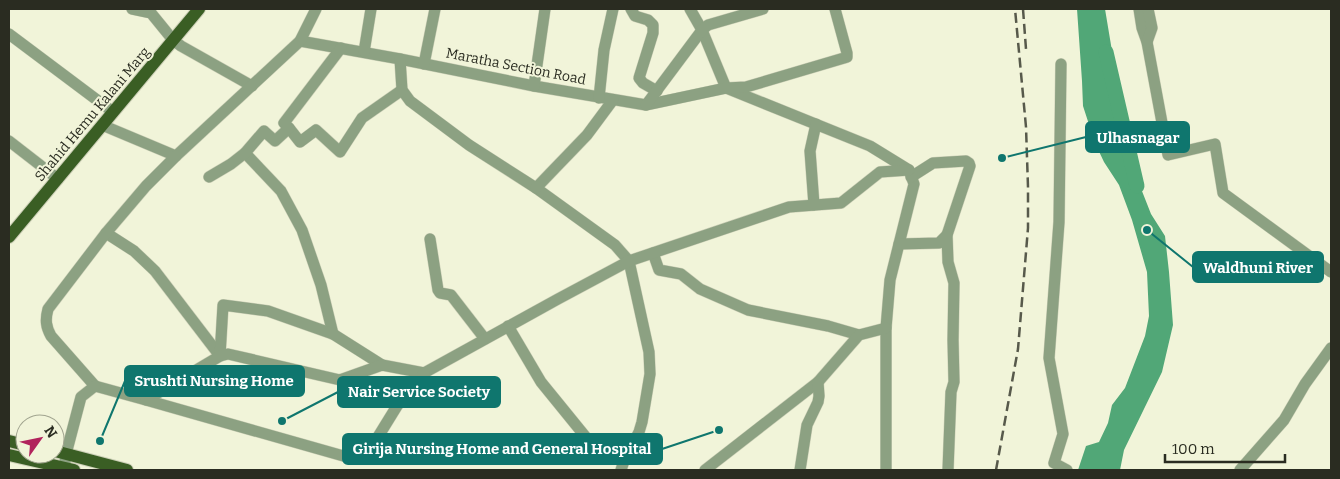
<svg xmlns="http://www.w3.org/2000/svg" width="1340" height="479" font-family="Bitter,serif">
  <rect width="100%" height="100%" fill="#f1f4d9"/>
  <polygon fill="#51a777" points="1077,9 1105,9 1113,57 1110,72 1111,88 1115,106 1118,130 1151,214 1165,236 1169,272 1173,325 1162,372 1124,450 1120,470 1078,470 1086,446 1099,442 1108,423 1112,405 1125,388 1145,336 1149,316 1147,272 1132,220 1119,185 1104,162 1095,143 1083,106 1082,81"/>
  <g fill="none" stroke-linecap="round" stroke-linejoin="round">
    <polyline stroke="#51a777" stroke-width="15" points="1106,52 1137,186"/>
    <g stroke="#cdd0b8" stroke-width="12">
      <g id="minor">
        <polyline points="132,9 151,13 173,40 181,46 252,86"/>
        <polyline points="631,9 635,16 648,20 653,25 653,33 639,78 643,83 657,91"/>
        <polyline points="690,9 702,30 726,88 870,146 909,170 914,184 890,280 886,328 886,470"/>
        <polyline points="1139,9 1142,28 1147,42 1168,155 1215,144 1223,193 1331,272"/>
        <polyline points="9,34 113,112"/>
        <polyline points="300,41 400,59 534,86 646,105 726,88 746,87 844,58 847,57 847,53 835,9"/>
        <polyline points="1147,42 1152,28 1148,9"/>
        <polyline points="364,52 371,9"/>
        <polyline points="400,59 402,90 410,101 469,145 536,188 615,245 629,261 649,352 650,374 642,422 639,432 624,461 621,470"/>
        <polyline points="424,64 435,9"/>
        <polyline points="1061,64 1059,222 1049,358 1063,434 1054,463 1067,470"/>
        <polyline points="534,86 545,9"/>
        <polyline points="599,98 604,50 613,9"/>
        <polyline points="646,105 702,30 708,25 763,9"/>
        <polyline points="102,125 176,156"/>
        <polyline points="289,128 300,142 316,130 340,152 362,118 402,90"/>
        <polyline points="9,141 58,179"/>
        <polyline points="245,153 281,191 302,230 321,285 333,334"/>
        <polyline points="209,177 231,164 245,153 264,131 275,141 289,128 284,123 341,48"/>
        <polyline points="911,177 933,163 966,161 969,163 970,166 947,235 948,262 954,283 953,340 954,382 951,392 948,470"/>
        <polyline points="536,188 587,135 613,100"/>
        <polyline points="814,205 810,151 816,124"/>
        <polyline points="106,233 134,251 155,271 220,356"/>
        <polyline points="430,239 438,290 440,293 451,295 485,339"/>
        <polyline points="899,244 939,243 947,235"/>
        <polyline points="653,253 659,270 681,274 700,289 748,310 828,326 859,335"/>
        <polyline points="508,326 541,382 589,441"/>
        <polyline points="220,356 223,305 268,311 333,334 382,365"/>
        <polyline points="340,380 379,396"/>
        <polyline points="95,386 146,400 220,356 228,354 340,380 382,365 424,373 558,299 629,261 789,207 841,203 880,172 909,170"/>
        <path d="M 95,386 L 51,336 C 46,327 45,320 48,309 L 106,233 L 146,186 L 176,156 L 300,41 L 316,9"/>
        <polyline points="146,400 354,459 362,458 368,453 397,406 424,373"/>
        <polyline points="64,470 66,454 81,397 95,386"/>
        <polyline points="705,470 818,382 859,335 886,328"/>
        <polyline points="800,470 807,425 818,402 819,396 818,382"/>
        <polyline points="1240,470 1284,420 1305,384 1331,348"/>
      </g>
    </g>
    <g stroke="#cdd0b8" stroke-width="14">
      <g id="major">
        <polyline points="9,237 199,9"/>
        <polyline points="9,441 25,445"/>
        <polyline points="55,451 127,470"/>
        <polyline points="9,455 74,470"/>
      </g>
    </g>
    <use href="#minor" stroke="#8ca182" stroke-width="11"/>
    <use href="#major" stroke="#3a5e24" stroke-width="12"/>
    <g stroke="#57594b" stroke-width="2.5" stroke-dasharray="10 5" stroke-linecap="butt">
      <polyline points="1023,9 1026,49"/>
      <polyline points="996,470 1018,349 1028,228 1028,187 1026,127 1015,9"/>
    </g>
  </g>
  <g text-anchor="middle" stroke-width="4" stroke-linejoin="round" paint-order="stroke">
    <g font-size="14" fill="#2a2c21" stroke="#f1f4d9">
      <text transform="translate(516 66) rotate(11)" y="5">Maratha Section Road</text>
      <text transform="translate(92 114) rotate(-50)" y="5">Shahid Hemu Kalani Marg</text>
    </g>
  </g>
  <path fill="none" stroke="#0f766e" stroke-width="2" d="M1002 158L1086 137M1147 230L1193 267M100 441L125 381M282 421L338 392M719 430L662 449"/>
  <g fill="#0f766e" stroke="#f1f4d9" stroke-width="2">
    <circle cx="1002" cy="158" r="5"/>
    <circle cx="1147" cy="230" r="5"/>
    <circle cx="100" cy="441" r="5"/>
    <circle cx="282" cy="421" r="5"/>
    <circle cx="719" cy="430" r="5"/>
  </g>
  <g fill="#0f766e" stroke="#0f766e" stroke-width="2">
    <rect x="1086" y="122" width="103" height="30" rx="5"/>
    <rect x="1193" y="252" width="130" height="30" rx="5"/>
    <rect x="125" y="366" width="179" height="30" rx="5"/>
    <rect x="338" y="377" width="162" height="30" rx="5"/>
    <rect x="343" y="434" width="319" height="30" rx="5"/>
  </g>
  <g font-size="15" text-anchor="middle" font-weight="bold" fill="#fff">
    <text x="1138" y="143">Ulhasnagar</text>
    <text x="1258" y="273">Waldhuni River</text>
    <text x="214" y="386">Srushti Nursing Home</text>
    <text x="419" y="397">Nair Service Society</text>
    <text x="502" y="454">Girija Nursing Home and General Hospital</text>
  </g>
  <rect width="1340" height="479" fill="none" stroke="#2a2c21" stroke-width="20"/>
  <g transform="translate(40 439) rotate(57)"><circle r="24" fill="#f1f4d9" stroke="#a1a48f"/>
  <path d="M0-4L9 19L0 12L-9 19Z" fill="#b1235c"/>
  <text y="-8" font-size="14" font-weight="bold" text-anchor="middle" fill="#2a2c21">N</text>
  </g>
  <path d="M1165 454v8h120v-8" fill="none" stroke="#2a2c21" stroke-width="2.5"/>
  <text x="1172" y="454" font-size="15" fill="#2a2c21" stroke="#f1f4d9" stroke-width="4" paint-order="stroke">100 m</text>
</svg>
